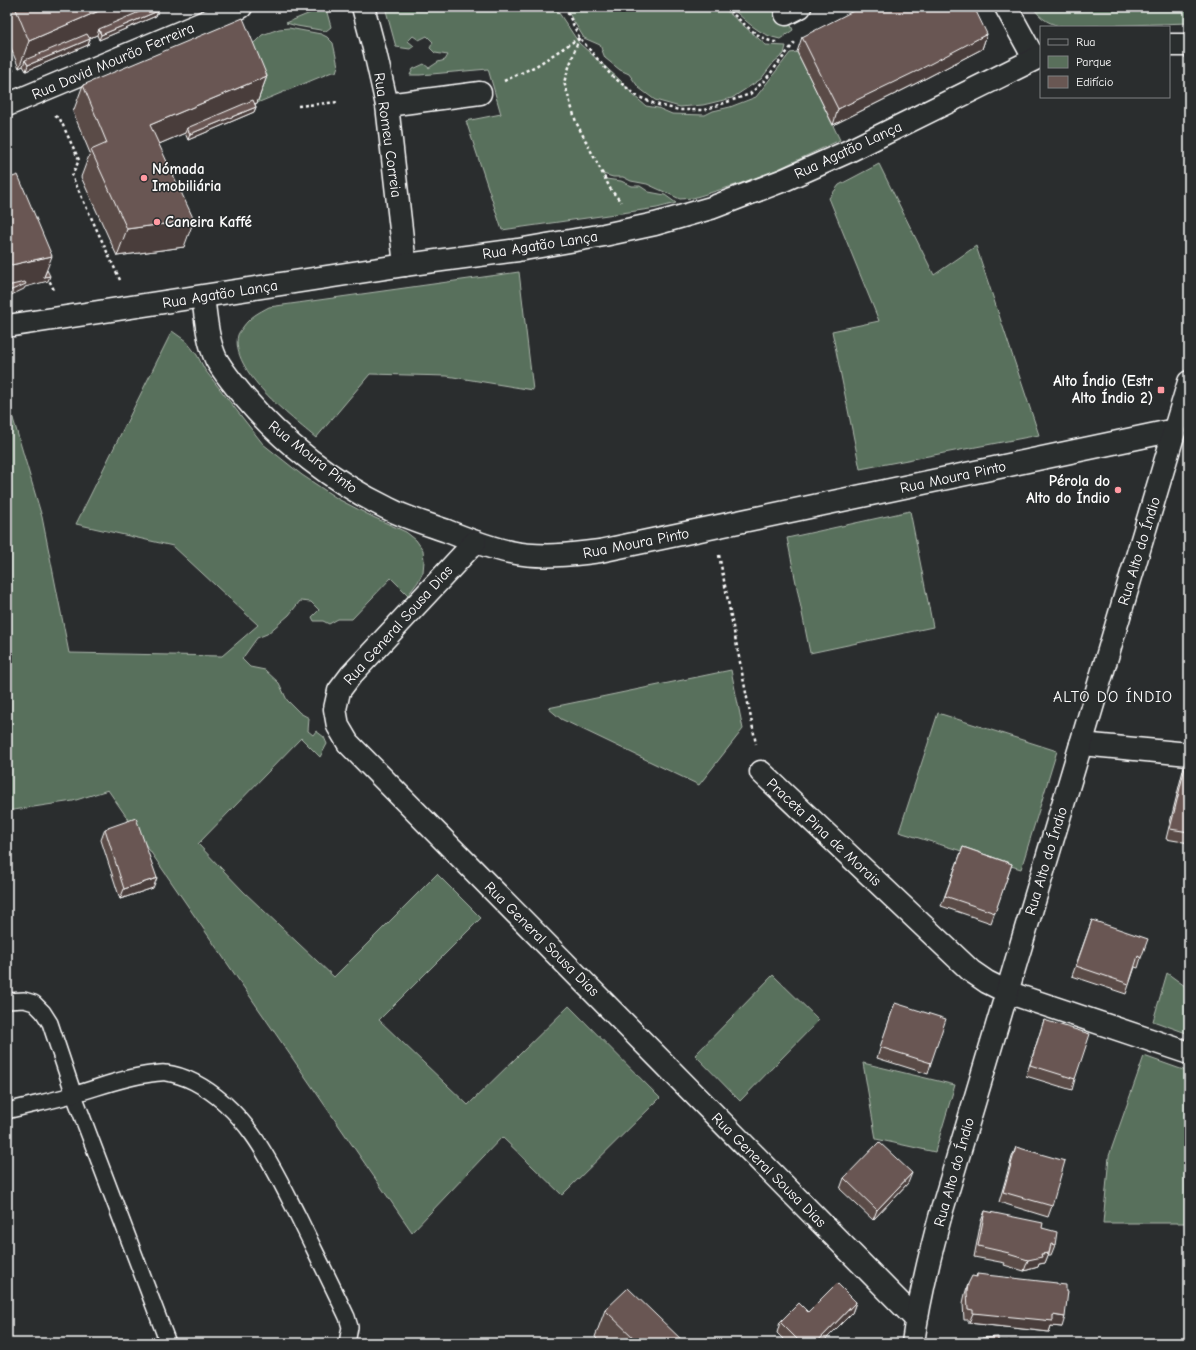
<svg xmlns="http://www.w3.org/2000/svg" width="1196" height="1350" font-family="'Comic Neue',sans-serif">
  <rect width="100%" height="100%" fill="#2a2d2e"/>
  <filter id="ink" filterUnits="userSpaceOnUse"><feTurbulence type="fractalNoise" baseFrequency=".025" numOctaves="2"/><feDisplacementMap in="SourceGraphic" scale="8" xChannelSelector="R" yChannelSelector="G"/><feConvolveMatrix kernelMatrix="1 2 1 2 8 2 1 2 1" color-interpolation-filters="sRGB"/></filter>
  <g filter="url(#ink)">
    <g fill="#596f5b" stroke="#acb7ad">
      <polygon points="385,7 555,7 579,43 620,80 633,95 646,106 658,108 672,114 705,115 713,111 730,107 756,97 790,53 797,52 840,140 776,170 739,184 693,198 680,199 647,184 631,181 623,177 613,177 603,174 606,179 621,181 632,186 640,186 649,192 665,195 676,203 657,208 502,230 466,121 501,114 488,69 420,75 410,75 413,69 424,64 429,68 438,62 445,60 448,55 435,53 430,48 433,42 427,36 419,40 413,36 408,41 414,46 410,49 396,47"/>
      <polygon points="567,7 722,7 766,45 786,46 784,54 774,62 761,79 732,98 703,105 680,107 655,100 639,88 629,74 620,70 605,58 600,45 584,38 568,12"/>
      <path d="M 730,7 L 782,7 L 786,14 L 793,30 L 780,39 C 758,35 747,21 730,7 Z"/>
      <path d="M 1033,7 L 1189,7 L 1189,23 L 1064,27 C 1050,24 1041,20 1033,7 Z"/>
      <polygon points="322,8 326,9 331,27 326,31 297,26 286,23"/>
      <polygon points="289,28 321,34 327,37 333,43 338,66 336,72 332,72 257,103 234,47 246,47 255,42 262,35 279,29"/>
      <polygon points="879,164 934,275 976,246 1039,435 860,469 832,331 879,321 829,198 839,185"/>
      <path d="M 519,272 L 533,390 L 447,376 L 370,374 L 316,438 C 292,418 229,370 238,335 C 239,332 242,329 243,327 C 251,316 258,313 269,307 Z"/>
      <polygon points="172,331 186,341 197,355 205,370 263,444 302,475 338,499 373,517 406,532 416,540 423,550 424,561 423,572 418,582 408,595 391,578 352,619 338,619 329,624 323,621 314,621 312,617 319,610 311,602 300,601 289,615 267,634 257,638 242,659 250,667 265,670 279,683 287,700 300,713 309,718 308,731 313,735 316,731 324,737 327,744 320,757 301,738 198,844 244,892 334,977 437,874 481,918 379,1020 468,1105 569,1006 660,1098 562,1195 502,1137 412,1232 108,790 73,801 7,811 7,390 12,415 42,517 69,653 222,656 258,625 173,546 76,524"/>
      <polygon points="910,511 933,627 810,653 787,538"/>
      <polygon points="731,670 743,729 699,785 561,719 548,708"/>
      <polygon points="938,713 1057,751 1021,869 899,832"/>
      <polygon points="1167,973 1189,989 1189,1034 1153,1021"/>
      <polygon points="773,975 819,1020 740,1101 695,1055"/>
      <polygon points="1144,1056 1189,1072 1189,1223 1103,1223 1109,1156"/>
      <polygon points="863,1063 955,1085 935,1152 876,1139"/>
    </g>
    <g fill="none" stroke-linecap="round" stroke-linejoin="round">
      <g stroke="#fff" stroke-width="18">
        <g id="lane">
          <polyline points="7,1001 24,1000 34,1003 43,1012 50,1023 74,1095 168,1343"/>
          <path d="M 7,1111 C 29,1105 52,1101 75,1094 C 100,1087 124,1077 151,1074 C 155,1074 161,1072 166,1073 C 175,1074 186,1078 194,1082 C 248,1110 272,1165 298,1216 C 314,1249 331,1283 347,1317 L 350,1327 L 347,1343"/>
        </g>
      </g>
      <g stroke="#fff" stroke-width="25">
        <g id="street">
          <polyline points="363,7 375,52 387,105 405,265"/>
          <polyline points="1006,7 1034,58"/>
          <polyline points="786,14 800,7"/>
          <polyline points="1169,45 1189,45"/>
          <polyline points="7,105 241,7"/>
          <polyline points="387,105 480,93"/>
          <path d="M 203,297 C 206,317 207,340 216,359 C 224,373 234,385 245,398 C 283,443 334,482 387,508 C 406,518 427,524 447,531 C 467,539 489,548 510,552 C 540,558 570,555 600,551 L 1175,430"/>
          <polyline points="7,326 405,265 518,250 604,235 655,224 711,208 784,180 847,152 1041,56"/>
          <polyline points="475,542 351,675 339,691 335,709 338,726 348,743 916,1319"/>
          <polyline points="1081,744 1189,754"/>
          <polyline points="761,772 971,971 987,982 1007,992 1189,1053"/>
        </g>
      </g>
      <g stroke="#fff" stroke-width="25">
        <path id="secondary" d="M 913,1343 C 919,1298 930,1254 942,1210 L 1189,382"/>
      </g>
      <g stroke="#fff" stroke-width="2.5" stroke-dasharray="3 3" stroke-linecap="butt">
        <polyline points="565,7 579,37 611,75 637,96 655,104 679,110 704,110 750,94 766,79 795,42"/>
        <path d="M 725,7 C 739,18 759,42 777,42"/>
        <polyline points="579,38 564,82 576,122 611,190 621,202"/>
        <polyline points="7,59 13,71"/>
        <polyline points="504,81 536,66 579,38"/>
        <polyline points="298,106 338,102"/>
        <polyline points="55,116 60,119 79,160 72,176 120,280"/>
        <polyline points="47,276 54,290"/>
        <polyline points="719,555 756,744"/>
      </g>
      <use href="#lane" stroke="#2a2d2e" stroke-width="15"/>
      <use href="#street" stroke="#2a2d2e" stroke-width="22"/>
      <use href="#secondary" stroke="#2a2d2e" stroke-width="22"/>
    </g>
    <g fill="#5a4b47" stroke="#fff">
      <polygon points="7,7 160,7 159,8 157,9 158,11 156,16 99,40 97,35 89,38 90,39 88,45 26,71 23,66 19,68 7,39"/>
      <polygon points="987,34 982,49 909,87 833,125 797,52 802,37"/>
      <polygon points="267,76 257,103 255,104 256,107 254,112 188,140 185,133 159,144 184,247 117,256 81,177 90,153 73,112 83,85"/>
      <polygon points="1189,751 1189,843 1166,839 1185,762"/>
      <polygon points="105,829 153,888 120,899 101,840"/>
      <polygon points="963,847 1012,864 991,923 941,906"/>
      <polygon points="1092,920 1141,958 1138,968 1135,967 1126,994 1072,976"/>
      <polygon points="895,1003 931,1063 928,1074 877,1058"/>
      <polygon points="1044,1020 1075,1079 1072,1090 1026,1076"/>
      <polygon points="1016,1147 1052,1206 1048,1217 999,1202 1012,1157"/>
      <polygon points="844,1178 908,1183 873,1220 840,1189"/>
      <polygon points="985,1211 1042,1228 1055,1245 1051,1255 1048,1255 1045,1263 1039,1264 1038,1267 1024,1271 1004,1265 1005,1263 974,1257 981,1221"/>
      <polygon points="977,1274 1062,1327 1051,1326 1049,1332 969,1323 969,1320 964,1320 963,1303 965,1294 968,1284 976,1277"/>
      <polygon points="856,1302 852,1313 822,1343 787,1343 777,1333 780,1322 808,1312"/>
      <polygon points="605,1310 685,1343 601,1343 595,1337"/>
    </g>
    <g fill="#4a3d3a" stroke="#fff">
      <polygon points="108,7 160,7 159,8 100,33 99,29 97,35 27,64 25,60 23,66 19,68 29,41"/>
      <polygon points="158,11 156,16 99,40 101,35"/>
      <polygon points="987,34 982,49 909,87 833,125 838,109"/>
      <polygon points="90,39 88,45 26,71 28,65"/>
      <polygon points="267,76 257,103 189,132 187,128 185,133 140,152 150,125"/>
      <polygon points="256,107 254,112 188,140 190,134"/>
      <polygon points="194,220 184,247 117,256 127,229"/>
      <polygon points="52,256 44,277 50,276 48,281 25,287 24,289 7,297 7,266"/>
      <polygon points="157,878 153,888 120,899 124,889"/>
      <polygon points="912,1173 908,1183 873,1220 877,1210"/>
      <polygon points="1049,1253 1045,1263 1039,1264 1038,1267 1024,1271 1028,1260 1041,1254"/>
      <polygon points="856,1302 852,1313 822,1343 816,1343"/>
      <polygon points="973,1313 1053,1315 1065,1317 1062,1327 1051,1326 1049,1332 969,1323"/>
    </g>
    <g fill="#695753" stroke="#fff">
      <polygon points="15,7 108,7 29,41"/>
      <polygon points="151,7 156,7 158,11 101,35 99,29"/>
      <polygon points="861,7 974,7 987,34 915,72 838,109 802,37"/>
      <polygon points="243,18 267,76 150,125 194,220 127,229 91,150 107,143 83,85"/>
      <polygon points="87,34 90,39 28,65 25,60"/>
      <polygon points="253,100 256,107 190,134 187,128"/>
      <polygon points="18,175 52,256 7,266 7,179"/>
      <polygon points="47,270 50,276 44,277"/>
      <polygon points="25,282 26,284 7,292 7,286"/>
      <polygon points="1189,751 1189,832 1170,829"/>
      <polygon points="136,818 157,878 124,889 105,829"/>
      <polygon points="963,847 1012,864 995,913 945,896"/>
      <polygon points="1092,920 1148,939 1141,958 1138,956 1129,984 1076,966"/>
      <polygon points="895,1003 946,1019 931,1063 880,1047"/>
      <polygon points="1044,1020 1090,1034 1075,1079 1030,1065"/>
      <polygon points="879,1142 912,1173 877,1210 844,1178"/>
      <polygon points="1016,1147 1065,1161 1052,1206 1003,1192"/>
      <polygon points="985,1211 1043,1223 1042,1228 1057,1232 1055,1245 1051,1244 1049,1253 1041,1254 1042,1257 1028,1260 1008,1254 1009,1253 978,1246"/>
      <polygon points="977,1274 1057,1283 1057,1284 1066,1285 1066,1291 1068,1291 1065,1317 1053,1315 1053,1321 973,1313 973,1310 968,1309 967,1292 968,1284 972,1276 977,1277"/>
      <polygon points="837,1283 856,1302 816,1343 801,1343 780,1322 799,1303 808,1312"/>
      <polygon points="628,1288 685,1343 639,1343 605,1310"/>
      <polygon points="998,1337 998,1341 1037,1340 1037,1343 959,1343 959,1342 982,1342 982,1338"/>
    </g>
  </g>
  <g fill="#ff9aa2" stroke="#2a2d2e" stroke-width="1.5">
    <circle cx="144" cy="178" r="4"/>
    <circle cx="157" cy="222" r="4"/>
    <rect x="1157" y="386" width="8" height="8" rx="2"/>
    <circle cx="1118" cy="490" r="4"/>
  </g>
  <g text-anchor="middle" stroke-width="3" stroke-linejoin="round" paint-order="stroke">
    <g font-size="15" fill="#fff" stroke="#2a2d2e">
      <text transform="translate(113 61) rotate(-23)" y="5">Rua David Mourão Ferreira</text>
      <text transform="translate(388 135) rotate(82)" y="5">Rua Romeu Correia</text>
      <text transform="translate(848 150) rotate(-25)" y="5">Rua Agatão Lança</text>
      <text transform="translate(540 245) rotate(-9)" y="5">Rua Agatão Lança</text>
      <text transform="translate(220 294) rotate(-9)" y="5">Rua Agatão Lança</text>
      <text transform="translate(313 457) rotate(38)" y="5">Rua Moura Pinto</text>
      <text transform="translate(953 477) rotate(-12)" y="5">Rua Moura Pinto</text>
      <text transform="translate(636 543) rotate(-11)" y="5">Rua Moura Pinto</text>
      <text transform="translate(1139 551) rotate(-73)" y="5">Rua Alto do Índio</text>
      <text transform="translate(398 625) rotate(-48)" y="5">Rua General Sousa Dias</text>
      <text transform="translate(824 832) rotate(43)" y="5">Praceta Pina de Morais</text>
      <text transform="translate(1046 861) rotate(-73)" y="5">Rua Alto do Índio</text>
      <text transform="translate(542 939) rotate(45)" y="5">Rua General Sousa Dias</text>
      <text transform="translate(769 1170) rotate(45)" y="5">Rua General Sousa Dias</text>
      <text transform="translate(954 1172) rotate(-74)" y="5">Rua Alto do Índio</text>
    </g>
    <g font-size="15" font-weight="bold" fill="#fff" stroke="#2a2d2e" text-anchor="start">
      <text x="152" y="174">Nómada<tspan x="152" dy="17">Imobiliária</tspan></text>
      <text x="165" y="227">Caneira Kaffé</text>
      <text x="1153" y="386" text-anchor="end">Alto Índio (Estr<tspan x="1153" dy="17">Alto Índio 2)</tspan></text>
      <text x="1110" y="486" text-anchor="end">Pérola do<tspan x="1110" dy="17">Alto do Índio</tspan></text>
    </g>
    <g font-size="16" letter-spacing="1" fill="#fff" stroke="#2a2d2e">
      <text x="1113" y="702">ALTO DO ÍNDIO</text>
    </g>
  </g>
  <rect width="1196" height="1350" fill="none" stroke="#2a2d2e" stroke-width="24"/>
  <rect x="12" y="12" width="1172" height="1326" fill="none" stroke="#fff" stroke-width="1.5" filter="url(#ink)"/>
  <rect x="1040" y="26" width="130" height="72" fill="#2a2d2e" stroke="#7f8182"/>
  <rect x="1048" y="39" width="20" height="6" fill="#2a2d2e" stroke="#7f8182"/>
  <text x="1076" y="46" font-size="12" fill="#ffffff">Rua</text>
  <rect x="1048" y="56" width="20" height="12" fill="#596f5b" stroke="#7f8182"/>
  <text x="1076" y="66" font-size="12" fill="#ffffff">Parque</text>
  <rect x="1048" y="76" width="20" height="12" fill="#695753" stroke="#7f8182"/>
  <text x="1076" y="86" font-size="12" fill="#ffffff">Edifício</text>
</svg>
